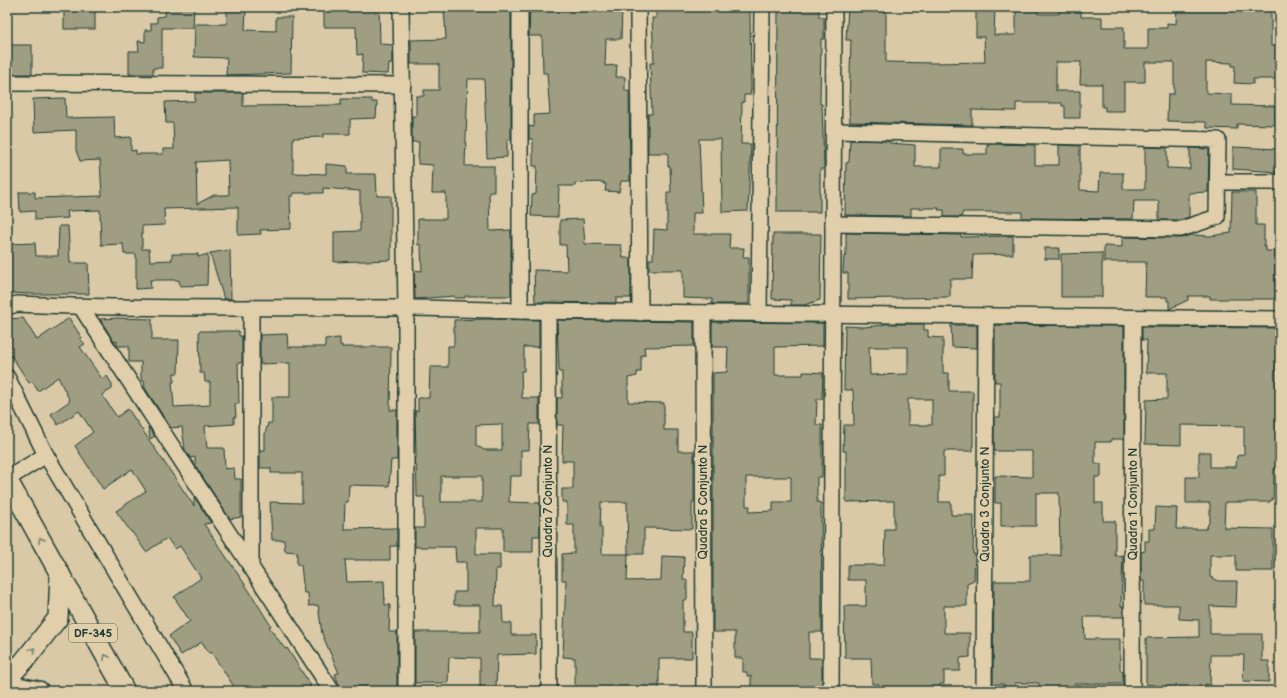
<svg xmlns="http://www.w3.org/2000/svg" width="1287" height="698" font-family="'Balsamiq Sans',sans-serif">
  <rect width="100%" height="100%" fill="#d9c9a7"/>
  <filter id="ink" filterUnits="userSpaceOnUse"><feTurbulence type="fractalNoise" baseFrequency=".025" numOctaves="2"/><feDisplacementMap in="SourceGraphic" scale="8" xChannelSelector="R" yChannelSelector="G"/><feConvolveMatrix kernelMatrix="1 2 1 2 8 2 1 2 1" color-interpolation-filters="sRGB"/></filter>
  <g filter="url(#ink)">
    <g fill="#9f9e83" stroke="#1f3d34" fill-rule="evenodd">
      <rect x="64" y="7" width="31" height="22"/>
      <polygon points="166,7 194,7 193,28 162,28 162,68 153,68 153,74 129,74 129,51 139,51 138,41 145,42 145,30 151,30 151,23 157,23 157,17 165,16"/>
      <polygon points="227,7 246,7 245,30 276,31 276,17 292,17 291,73 226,75 227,58 194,57 195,24 227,24"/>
      <polygon points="324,7 379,7 380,44 393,45 393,64 389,64 388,74 362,73 363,54 357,55 356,27 324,27"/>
      <polygon points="444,7 506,7 506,9 511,9 511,140 507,140 507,157 487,158 484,79 468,79 465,166 494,166 494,192 489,192 490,231 511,230 511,296 465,296 465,298 454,298 454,296 415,299 414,270 422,271 421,245 418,245 418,219 446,219 446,193 432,193 433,165 418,164 419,142 412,142 412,116 416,116 416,96 424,96 424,90 439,90 439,64 411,64 411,40 446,39"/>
      <polygon points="530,7 622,7 621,39 606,39 605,66 617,65 616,77 625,77 625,91 629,91 630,181 621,181 619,192 605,191 606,184 603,184 604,182 575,183 575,186 559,186 558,217 531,216 532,195 536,194 537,166 533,166 533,139 529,139 529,126 534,127 534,115 550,114 547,73 543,73 542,36 529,36"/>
      <polygon points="656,7 713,7 713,10 750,9 751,89 750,95 744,95 744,102 742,102 741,144 751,144 748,211 722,212 721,139 699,139 702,213 693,213 693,234 730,234 729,248 744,248 743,257 749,257 749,304 712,304 712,299 683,298 683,270 649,270 649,259 653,259 654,229 667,230 667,192 671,192 670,166 668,166 668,153 648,153 648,114 652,114 650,63 654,63 652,18 656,18"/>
      <polygon points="778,7 819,7 819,17 824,17 824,39 821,39 820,104 822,104 824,169 820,169 820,212 777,212"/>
      <polygon points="848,7 883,7 883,11 886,11 886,62 935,63 985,62 984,37 976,37 976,7 995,7 994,35 1016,35 1016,7 1038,7 1038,14 1059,14 1059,7 1081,7 1081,17 1102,17 1102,27 1124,27 1124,49 1148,49 1148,28 1167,28 1167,23 1176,24 1177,7 1271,7 1271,46 1276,46 1277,79 1253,79 1253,84 1234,83 1235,66 1232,66 1232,63 1206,62 1206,93 1232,94 1232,105 1275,106 1275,125 1237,124 1237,129 1207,128 1206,122 1167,121 1168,94 1174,94 1174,62 1145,62 1145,82 1124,82 1124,111 1105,111 1105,107 1102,107 1102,84 1080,84 1081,62 1056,62 1056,91 1080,91 1080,118 1065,118 1065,106 1062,106 1062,103 1016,103 1016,111 972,110 972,125 850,122 849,105 851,40 846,40"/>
      <rect x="7" y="45" width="25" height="29"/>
      <path d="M 195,93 L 243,93 L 243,106 L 341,105 L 341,99 L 372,99 L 372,102 L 377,102 L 376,118 L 350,119 L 350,134 L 323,134 L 323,137 L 293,138 L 293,173 L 326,174 L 326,164 L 347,166 L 347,174 L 376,174 L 377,196 L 391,196 L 391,260 L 334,262 L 334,232 L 360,231 L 360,191 L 323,188 L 323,193 L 293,193 L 293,196 L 290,196 L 291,229 L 260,230 L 261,234 L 238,235 L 238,207 L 164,209 L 165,225 L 142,226 L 142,249 L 149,249 L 150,261 L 172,260 L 172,254 L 198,254 L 198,257 L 208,254 L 207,285 L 180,286 L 179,280 L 150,280 L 151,288 L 136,289 L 136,254 L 124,254 L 123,244 L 101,245 L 100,210 L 67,211 L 68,218 L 35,220 L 35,211 L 20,212 L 19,192 L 35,192 L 35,198 L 102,196 L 100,160 L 80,161 L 76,150 L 76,130 L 34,132 L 33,99 L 65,98 L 66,118 L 114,117 L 115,138 L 131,137 L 131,151 L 136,150 L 136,154 L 163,154 L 163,149 L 174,149 L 173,123 L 166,123 L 165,102 L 195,101 ZM 228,160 L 229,195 L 214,195 L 197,204 L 196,162 Z"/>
      <polygon points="850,140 889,141 889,143 915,145 915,167 941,167 941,149 963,149 963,154 987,154 987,144 1035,145 1035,165 1059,165 1059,145 1080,146 1080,190 1099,191 1100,173 1123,173 1123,189 1145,189 1145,147 1167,148 1167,168 1190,169 1190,148 1209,149 1208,192 1189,193 1189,217 1180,220 1159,220 1159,201 1134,201 1133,219 1022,218 1022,212 963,212 961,217 944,217 944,210 938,210 939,208 911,208 911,216 845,215 846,163 849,162"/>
      <polygon points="1233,147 1278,149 1277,172 1233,169"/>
      <polygon points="1232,192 1256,192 1256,225 1264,225 1264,247 1266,247 1266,251 1275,251 1275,299 1210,299 1210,296 1188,296 1188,300 1169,309 1169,301 1167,301 1167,297 1145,297 1146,262 1104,262 1104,246 1122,247 1122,237 1181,238 1190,235 1210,236 1231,233"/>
      <polygon points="583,219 585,244 621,245 623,258 631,258 631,298 616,298 616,303 535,302 534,270 567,271 566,245 560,245 560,220"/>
      <polygon points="59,226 68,226 70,263 88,263 89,294 36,294 7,293 7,244 35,243 36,256 58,256"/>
      <polygon points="846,233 961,235 961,237 1013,236 1013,254 973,255 972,279 950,279 950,297 848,299 848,273 843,273 844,256 846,256"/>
      <polygon points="773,234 821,234 820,300 804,305 791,305 791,300 772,299"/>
      <rect x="1045" y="248" width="14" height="11"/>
      <polygon points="230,250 231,299 224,299 210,253"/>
      <polygon points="1102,253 1102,297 1061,297 1061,254"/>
      <polygon points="23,318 37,340 69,318 82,338 80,339 85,344 80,347 102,379 107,376 112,384 112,389 102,395 117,417 128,409 194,506 194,496 211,523 204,524 250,592 271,626 269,627 285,649 287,648 311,686 302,691 237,691 211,652 209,653 202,642 181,655 169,636 190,621 174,597 201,578 180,546 175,549 167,538 146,552 132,532 131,532 116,511 146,491 132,469 103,489 75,446 93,432 79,411 58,425 51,414 70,401 58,377 38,391 32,381 29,383 7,349 7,319"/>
      <polygon points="117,318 152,319 152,340 179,340 178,373 174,373 174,382 172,382 174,407 210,405 210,382 205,382 204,373 200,373 199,331 239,331 239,336 242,336 242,363 238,363 239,403 235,404 236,417 234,417 234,424 205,426 207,448 224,448 225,469 234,468 235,479 241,479 241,517 230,519 195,465 195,457 190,458 185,450 182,427 171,428 145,388 144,381 141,381 141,362 129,362 129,346 117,346 117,341 114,342 100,319"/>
      <path d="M 485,319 L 539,320 L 539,347 L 524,347 L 524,371 L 521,371 L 522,398 L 539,398 L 539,424 L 530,424 L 529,450 L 521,450 L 521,476 L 510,476 L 509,502 L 540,503 L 540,536 L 533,536 L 533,552 L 503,552 L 503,528 L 476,528 L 476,554 L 500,554 L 500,569 L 496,569 L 495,606 L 502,606 L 503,623 L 511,623 L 511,635 L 536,635 L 536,654 L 497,655 L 496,691 L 480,691 L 480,658 L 449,657 L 448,683 L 415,683 L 415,632 L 480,632 L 480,605 L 454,605 L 454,592 L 466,592 L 466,562 L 456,562 L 455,547 L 415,547 L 415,528 L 424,528 L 424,497 L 417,497 L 415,411 L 418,411 L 418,398 L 429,398 L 430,367 L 448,367 L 448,346 L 454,346 L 454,320 ZM 502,424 L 502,450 L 484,450 L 476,445 L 476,425 ZM 441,476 L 482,476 L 482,502 L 441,502 Z"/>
      <polygon points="557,320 694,322 694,346 644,347 645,355 641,355 641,372 637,372 637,376 628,378 628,402 664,403 664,430 678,430 678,451 694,451 694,502 692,502 692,529 644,528 644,554 628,554 627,502 601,502 600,527 602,527 602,554 628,554 627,581 661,580 662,556 684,557 683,580 687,580 687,600 683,600 683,632 692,632 692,658 659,658 659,691 575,691 575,658 563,657 566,580 562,580 562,554 574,553 574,525 567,525 567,502 562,502 562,489 573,489 573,461 562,461 563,425 557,425 557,398 562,398 562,372 559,372"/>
      <path d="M 712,322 L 823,323 L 823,346 L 775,347 L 775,375 L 803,375 L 803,372 L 809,372 L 823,373 L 822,399 L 817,399 L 816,425 L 822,425 L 822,477 L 817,477 L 817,502 L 821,503 L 822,632 L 809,632 L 809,658 L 822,658 L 822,691 L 751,691 L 751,676 L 747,676 L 747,672 L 743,672 L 743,658 L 735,658 L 735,632 L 713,632 L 713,373 L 727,372 L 728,347 L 712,347 ZM 746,477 L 791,477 L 791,502 L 773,502 L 773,511 L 749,512 L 750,506 L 746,506 Z"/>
      <path d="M 883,324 L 924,324 L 924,330 L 928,330 L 928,337 L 943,338 L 943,373 L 949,373 L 949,391 L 973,391 L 973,451 L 944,451 L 944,476 L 939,476 L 939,502 L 951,502 L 951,515 L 974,515 L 973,554 L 975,554 L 974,580 L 967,583 L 967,606 L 944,606 L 944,633 L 970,633 L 970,657 L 960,658 L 960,671 L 944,671 L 944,684 L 940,684 L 940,691 L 878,691 L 879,684 L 872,684 L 871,658 L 845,658 L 844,606 L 866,606 L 866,580 L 848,580 L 848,565 L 884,565 L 885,529 L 894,529 L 894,501 L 846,502 L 846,451 L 843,451 L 844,425 L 854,425 L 853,390 L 844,390 L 845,326 L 864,327 L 883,325 ZM 869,347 L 908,347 L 908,374 L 870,375 ZM 908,399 L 932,399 L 932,425 L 908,425 Z"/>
      <polygon points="951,325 977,325 977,348 952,347"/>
      <polygon points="995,325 1124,326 1124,439 1111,439 1111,442 1095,442 1095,464 1101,464 1101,477 1095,477 1095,503 1103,503 1103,521 1115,521 1115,556 1123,555 1121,606 1123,606 1123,617 1084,617 1085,639 1120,639 1120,670 1123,672 1123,684 1074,684 1074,691 1039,691 1039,683 1015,683 1015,691 1004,691 1004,684 993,684 994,581 1030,581 1030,555 1060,555 1059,493 1036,493 1036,526 1001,526 1001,503 995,503 995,476 1032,477 1032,451 994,451 994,417 1000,417 1000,382 995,382"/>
      <polygon points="1142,327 1276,328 1276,469 1274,469 1273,500 1270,500 1270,502 1225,502 1224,528 1273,529 1273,571 1236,571 1236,555 1210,555 1210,577 1219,581 1237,581 1236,607 1210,606 1210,634 1262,634 1262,661 1269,661 1269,682 1243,681 1244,655 1211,655 1210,685 1205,684 1205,691 1154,691 1154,685 1146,684 1146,638 1199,637 1199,620 1179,619 1179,605 1144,605 1144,581 1141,581 1141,552 1145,551 1145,541 1149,541 1149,529 1155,529 1156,507 1177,508 1176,529 1206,529 1210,520 1210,503 1186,503 1186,477 1199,477 1199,452 1210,452 1210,467 1236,467 1237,456 1244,454 1244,426 1181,425 1181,445 1145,444 1146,400 1167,399 1167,373 1146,373 1147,340 1142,340"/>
      <polygon points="287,334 288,347 325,347 325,339 340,338 340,345 342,345 342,347 391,347 390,410 397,410 397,460 391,460 389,486 349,485 348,502 345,502 344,529 397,528 397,546 390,546 390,560 345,560 347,582 384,581 385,605 390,605 389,632 397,632 397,686 390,688 390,691 366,691 366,686 341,690 335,674 339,673 322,634 318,605 309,606 308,593 304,593 301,565 297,565 297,552 285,551 284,540 272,540 270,502 302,503 302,473 271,473 271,468 260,468 260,450 265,450 265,434 268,423 272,423 272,397 290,397 290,363 260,364 260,335"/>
      <polygon points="148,427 155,436 150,439"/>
    </g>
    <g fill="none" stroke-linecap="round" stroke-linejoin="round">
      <g stroke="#1f3d34" stroke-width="18">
        <g id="minor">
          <polyline points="401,7 406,308 406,691"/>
          <polyline points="520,7 520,311"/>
          <polyline points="638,7 640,313"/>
          <polyline points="7,83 403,85"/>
          <polyline points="1218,182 1280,182"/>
          <polyline points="833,224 1181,229 1217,217 1218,140 834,131"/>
          <path d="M 7,307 L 17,304 C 147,310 276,307 405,308 C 444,308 482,310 520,311 L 1280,319"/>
          <polyline points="81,307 332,691"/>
          <polyline points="251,309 251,567"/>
          <polyline points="548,312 549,691"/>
          <polyline points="703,313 704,691"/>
          <polyline points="759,314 762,7"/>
          <polyline points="7,377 46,455 186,691"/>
          <polyline points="7,479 46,455"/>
          <polyline points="831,691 834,7"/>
          <polyline points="984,691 986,316"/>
          <polyline points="1132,691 1133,318"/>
        </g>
      </g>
      <g stroke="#1f3d34" stroke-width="22">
        <g id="major">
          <polyline points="7,479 125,691"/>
          <polyline points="7,679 24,661 58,618 60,574"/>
          <polyline points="7,685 39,691"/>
        </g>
      </g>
      <use href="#minor" stroke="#e1cfac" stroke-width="15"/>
      <use href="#major" stroke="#e1cfac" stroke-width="19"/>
    </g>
    <defs><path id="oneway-chevron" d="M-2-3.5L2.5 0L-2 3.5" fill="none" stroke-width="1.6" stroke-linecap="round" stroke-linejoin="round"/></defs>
    <g stroke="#767f6a">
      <use href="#oneway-chevron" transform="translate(41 540) rotate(-119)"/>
      <use href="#oneway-chevron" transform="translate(33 650) rotate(-52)"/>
      <use href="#oneway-chevron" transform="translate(106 657) rotate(-119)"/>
    </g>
  </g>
  <g text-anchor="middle" stroke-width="4" stroke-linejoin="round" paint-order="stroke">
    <rect fill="#e1cfac" stroke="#596958" stroke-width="1" x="69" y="624" width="48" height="18" rx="3"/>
    <g font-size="11" font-weight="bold" fill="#1f3d34">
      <text x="93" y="637">DF-345</text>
    </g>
    <g font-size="12" fill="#1f3d34" stroke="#e1cfac">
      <text transform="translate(548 501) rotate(-90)" y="4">Quadra 7 Conjunto N</text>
      <text transform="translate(703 502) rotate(-90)" y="4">Quadra 5 Conjunto N</text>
      <text transform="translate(985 504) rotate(-90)" y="4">Quadra 3 Conjunto N</text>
      <text transform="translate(1133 504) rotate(-90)" y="4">Quadra 1 Conjunto N</text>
    </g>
  </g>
  <rect width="1287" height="698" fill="none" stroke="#e1cfac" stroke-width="24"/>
  <rect x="12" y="12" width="1263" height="674" fill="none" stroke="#1f3d34" stroke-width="1.5" filter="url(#ink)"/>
</svg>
